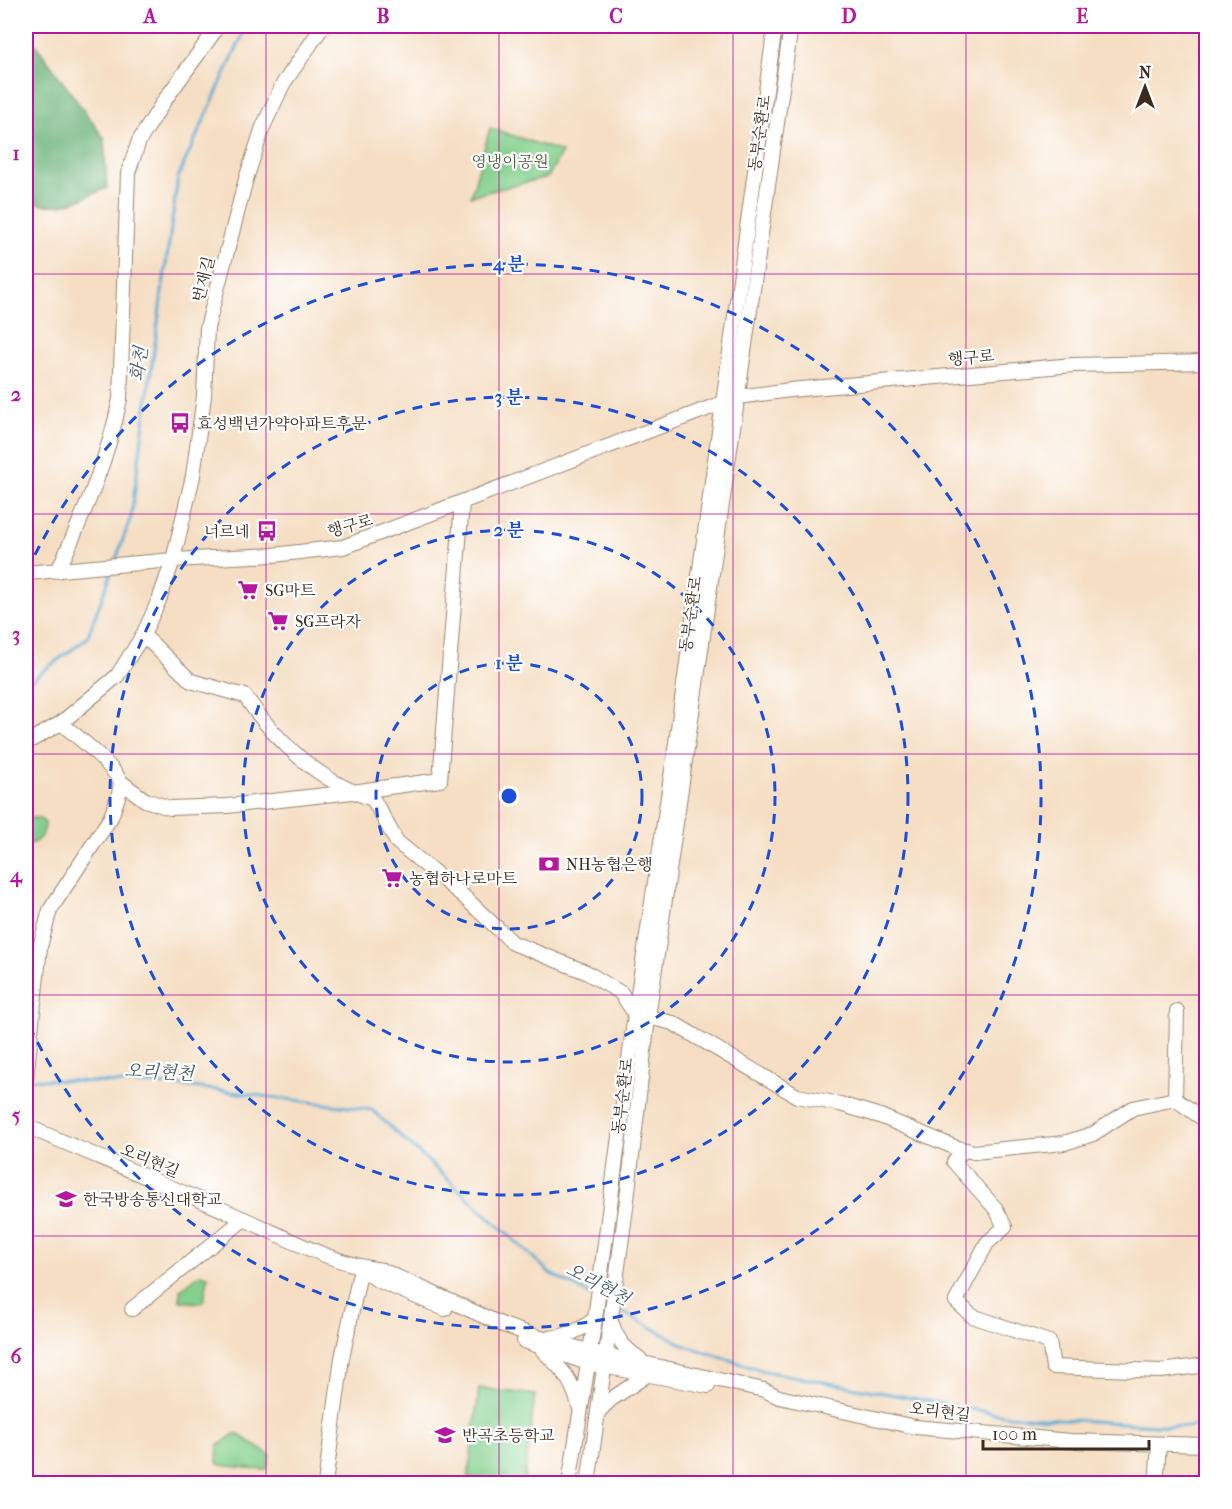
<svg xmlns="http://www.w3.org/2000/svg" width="1232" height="1509" font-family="'IM FELL French Canon','Noto Serif KR',serif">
  <rect width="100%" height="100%" fill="#fff"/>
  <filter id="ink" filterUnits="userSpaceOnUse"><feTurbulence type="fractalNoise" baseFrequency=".0167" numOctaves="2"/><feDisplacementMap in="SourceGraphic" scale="12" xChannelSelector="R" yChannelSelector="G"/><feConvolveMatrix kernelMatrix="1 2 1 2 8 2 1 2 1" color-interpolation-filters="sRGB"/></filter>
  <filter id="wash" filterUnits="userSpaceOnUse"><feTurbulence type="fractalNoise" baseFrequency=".008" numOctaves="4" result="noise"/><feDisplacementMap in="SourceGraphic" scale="24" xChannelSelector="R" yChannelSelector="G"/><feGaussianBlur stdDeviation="1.35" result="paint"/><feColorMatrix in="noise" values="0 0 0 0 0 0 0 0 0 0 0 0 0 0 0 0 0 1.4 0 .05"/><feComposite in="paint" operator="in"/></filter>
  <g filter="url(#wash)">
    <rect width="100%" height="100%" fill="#f5dec3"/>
    <g fill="#85d08e" stroke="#607d56" stroke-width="1.5">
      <polygon points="490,128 562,152 548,177 471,196"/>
      <path d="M 26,818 L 39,818 L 45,823 C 45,835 37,843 26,845 Z"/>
      <polygon points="200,1274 208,1276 204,1301 199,1303 180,1301 180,1290"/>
      <polygon points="479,1388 535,1395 524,1483 468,1478"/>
      <polygon points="234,1434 239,1435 270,1455 267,1469 264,1470 221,1465 217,1463 218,1446"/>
    </g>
    <path fill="#6cb279" stroke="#546e4c" stroke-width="1.5" d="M 27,33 L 104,138 L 107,188 C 75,201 61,213 26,200 Z"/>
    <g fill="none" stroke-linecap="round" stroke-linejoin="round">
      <g stroke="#57a9d2" stroke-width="3">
        <polyline points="115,562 131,517 178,177 244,32 250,26"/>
        <polyline points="26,684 87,638 112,571"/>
        <polyline points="31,1079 185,1086 372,1110 551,1274 593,1296"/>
        <polyline points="617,1309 686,1346 764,1371 1010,1416 1188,1427 1206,1424"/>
      </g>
    </g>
  </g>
  <g filter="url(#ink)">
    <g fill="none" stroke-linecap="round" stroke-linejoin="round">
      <g stroke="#988470" stroke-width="16">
        <g id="minor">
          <path d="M 58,571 C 83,515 108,460 120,399 L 128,173 L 139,141 L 164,101 L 214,32"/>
          <polyline points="26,573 173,560 273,555 343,547 738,397 790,390 1073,365 1206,362"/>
          <path d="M 143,635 L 191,681 L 245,696 C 275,741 321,783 373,799 L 397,842 L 461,894 L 513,943 L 586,972 L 621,993 L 635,1014 L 673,1023 L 797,1096 L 840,1104 L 880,1116 L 954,1147 L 974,1152 L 1064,1143 L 1093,1134 L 1133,1108 L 1175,1099 L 1206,1121"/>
          <polyline points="26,743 61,723 117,676 143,635 159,600 173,560 193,476 204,396 207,328 246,179 263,127 283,84 323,26"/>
          <polyline points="121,782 145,800 170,808 227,806 352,792 440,780 462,503"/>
          <path d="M 26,1079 L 40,947 L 50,910 L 111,817 L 119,794 L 121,782 C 106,758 82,741 61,723"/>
          <polyline points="1175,1099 1177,1011"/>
          <path d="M 26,1126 C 96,1156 167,1185 237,1216 C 284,1236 331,1264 382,1270 L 503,1325 L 544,1339 L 589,1351 L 764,1390 L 779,1397 L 915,1427 L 1071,1441 L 1206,1445"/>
          <polyline points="963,1150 954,1162 996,1209 1005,1227 987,1243 956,1301 972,1316 1049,1342 1053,1367 1161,1371 1206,1365"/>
          <polyline points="363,1269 377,1280 445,1309"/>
          <polyline points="132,1309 244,1219"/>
          <path d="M 612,1324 C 618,1342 626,1349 640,1359"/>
          <path d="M 549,1338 C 567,1337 581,1330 595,1319"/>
          <polyline points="524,1341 587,1363 708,1386"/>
          <path d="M 543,1351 C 562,1369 572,1379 579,1406"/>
          <polyline points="598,1412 610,1400 647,1375"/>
          <polyline points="325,1484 342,1358 361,1268"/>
          <polyline points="569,1484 595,1319 635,1014 674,757 775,26"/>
          <polyline points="588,1484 626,1208 648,1017 791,26"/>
          <polyline points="1156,1484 1159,1445"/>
        </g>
      </g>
      <use href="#minor" stroke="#fff" stroke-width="14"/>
    </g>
  </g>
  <path fill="none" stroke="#b5179e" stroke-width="1.5" stroke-opacity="0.55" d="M 266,26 L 266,1484M 499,26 L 499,1484M 733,26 L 733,1484M 966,26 L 966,1484M 26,274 L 1206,274M 26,514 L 1206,514M 26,754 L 1206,754M 26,995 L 1206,995M 26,1236 L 1206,1236"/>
  <g fill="none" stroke="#1d4ed8" stroke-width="3" stroke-dasharray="10 8">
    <circle cx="509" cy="796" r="133"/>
    <circle cx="509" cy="796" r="266"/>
    <circle cx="509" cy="796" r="399"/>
    <path d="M27 571A532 532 0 1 1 27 1021"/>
  </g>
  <defs>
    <g id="bus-bare" transform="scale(1.62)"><path d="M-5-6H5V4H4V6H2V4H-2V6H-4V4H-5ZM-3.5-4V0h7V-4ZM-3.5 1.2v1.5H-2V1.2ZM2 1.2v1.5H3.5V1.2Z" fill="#b5179e" stroke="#fff" stroke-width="2.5" paint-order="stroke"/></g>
    <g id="supermarket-bare" transform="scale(1.62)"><path d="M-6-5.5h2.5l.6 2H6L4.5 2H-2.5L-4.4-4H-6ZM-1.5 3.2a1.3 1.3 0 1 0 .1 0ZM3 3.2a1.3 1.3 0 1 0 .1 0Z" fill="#b5179e" stroke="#fff" stroke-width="2.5" paint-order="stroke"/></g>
    <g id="bank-bare" transform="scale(1.62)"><path d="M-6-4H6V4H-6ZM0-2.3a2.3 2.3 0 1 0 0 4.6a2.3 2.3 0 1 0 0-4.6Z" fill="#b5179e" stroke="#fff" stroke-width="2.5" paint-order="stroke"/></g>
    <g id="university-bare" transform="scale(1.62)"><path d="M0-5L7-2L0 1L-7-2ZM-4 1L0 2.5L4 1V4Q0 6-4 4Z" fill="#b5179e" stroke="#fff" stroke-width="2.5" paint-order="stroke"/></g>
    <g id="school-bare" transform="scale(1.62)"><path d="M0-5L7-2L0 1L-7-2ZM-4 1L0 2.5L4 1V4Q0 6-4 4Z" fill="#b5179e" stroke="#fff" stroke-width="2.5" paint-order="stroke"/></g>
  </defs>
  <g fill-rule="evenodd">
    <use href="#bus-bare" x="180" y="423"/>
    <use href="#bus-bare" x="267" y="531"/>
    <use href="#supermarket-bare" x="248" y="590"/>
    <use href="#supermarket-bare" x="278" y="621"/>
    <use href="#bank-bare" x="549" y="864"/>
    <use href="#supermarket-bare" x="392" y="878"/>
    <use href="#university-bare" x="66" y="1199"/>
    <use href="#school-bare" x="445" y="1435"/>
  </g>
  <g text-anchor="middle" stroke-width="4.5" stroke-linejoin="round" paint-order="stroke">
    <g font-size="16" fill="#3b2a1e" stroke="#fff">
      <text transform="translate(759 133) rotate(-82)" y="6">동부순환로</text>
      <text transform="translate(203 279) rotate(-76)" y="6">번재길</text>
      <text transform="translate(971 357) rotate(-5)" y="6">행구로</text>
      <text transform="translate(350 525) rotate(-16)" y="6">행구로</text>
      <text transform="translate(690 614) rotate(-82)" y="6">동부순환로</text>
      <text transform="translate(622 1096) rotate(-83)" y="6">동부순환로</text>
      <text transform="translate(150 1160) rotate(23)" y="6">오리현길</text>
      <text transform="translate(940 1411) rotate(7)" y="6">오리현길</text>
    </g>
    <g font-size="16" fill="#515c40" stroke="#fff">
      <text x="510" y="167">영냉이공원</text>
    </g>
    <g font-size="16" fill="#3b2a1e" stroke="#fff" text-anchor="start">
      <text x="197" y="429">효성백년가약아파트후문</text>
      <text x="250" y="537" text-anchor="end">너르네</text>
      <text x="265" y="596">SG마트</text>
      <text x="295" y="627">SG프라자</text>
      <text x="566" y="870">NH농협은행</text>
      <text x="409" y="884">농협하나로마트</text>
      <text x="83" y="1205">한국방송통신대학교</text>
      <text x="462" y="1441">반곡초등학교</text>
    </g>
    <g font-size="18" font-style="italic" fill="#465d66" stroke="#fff">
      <text transform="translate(139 364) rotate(-82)" y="6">화천</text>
      <text transform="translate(159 1072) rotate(3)" y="6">오리현천</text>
      <text transform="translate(598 1284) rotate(28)" y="6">오리현천</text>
    </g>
  </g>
  <circle cx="509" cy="796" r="9" fill="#1d4ed8" stroke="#fff" stroke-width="3"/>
  <g font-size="18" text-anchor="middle" font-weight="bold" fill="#1d4ed8" stroke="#fff" stroke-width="4.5" stroke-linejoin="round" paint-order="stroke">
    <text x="509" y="270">4 분</text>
    <text x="509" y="403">3 분</text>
    <text x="509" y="536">2 분</text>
    <text x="509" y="669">1 분</text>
  </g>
  <rect width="1232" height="1509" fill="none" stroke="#fff" stroke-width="66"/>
  <g transform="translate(1145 87)" stroke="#ffffff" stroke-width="4.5" paint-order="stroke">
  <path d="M0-4.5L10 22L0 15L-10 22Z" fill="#3b2a1e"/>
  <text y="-9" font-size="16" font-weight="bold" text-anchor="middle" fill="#3b2a1e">N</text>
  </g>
  <path d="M983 1440v9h166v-9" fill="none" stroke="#3b2a1e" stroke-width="3"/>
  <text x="992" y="1440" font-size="18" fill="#3b2a1e" stroke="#ffffff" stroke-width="4.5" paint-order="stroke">100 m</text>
  <rect x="33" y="33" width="1166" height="1443" fill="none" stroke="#b5179e" stroke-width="2"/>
  <g font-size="20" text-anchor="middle" font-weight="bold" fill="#b5179e">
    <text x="150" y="23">A</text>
    <text x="383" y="23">B</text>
    <text x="616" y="23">C</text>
    <text x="849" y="23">D</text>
    <text x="1082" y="23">E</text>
    <text x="16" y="160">1</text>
    <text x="16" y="401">2</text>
    <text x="16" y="641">3</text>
    <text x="16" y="882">4</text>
    <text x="16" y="1122">5</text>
    <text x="16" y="1363">6</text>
  </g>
</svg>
